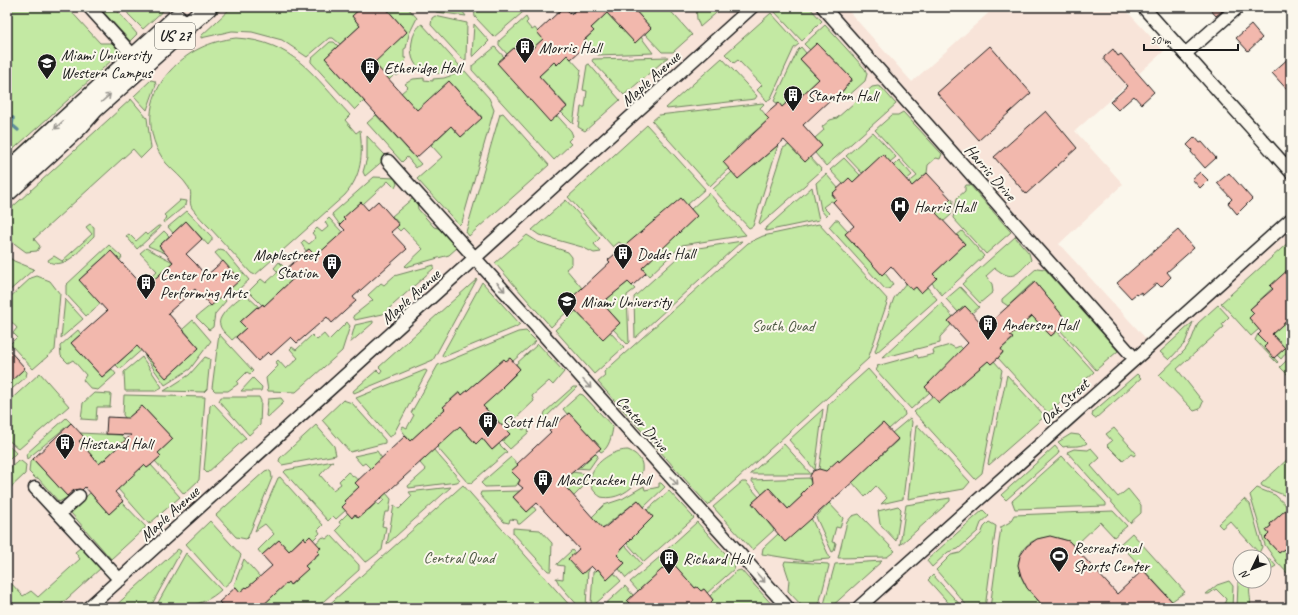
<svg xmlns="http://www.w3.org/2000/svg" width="1298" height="615" font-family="Caveat,sans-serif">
  <rect width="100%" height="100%" fill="#fbf7ec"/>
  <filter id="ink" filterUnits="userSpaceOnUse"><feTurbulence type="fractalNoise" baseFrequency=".025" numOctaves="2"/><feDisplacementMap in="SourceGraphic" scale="8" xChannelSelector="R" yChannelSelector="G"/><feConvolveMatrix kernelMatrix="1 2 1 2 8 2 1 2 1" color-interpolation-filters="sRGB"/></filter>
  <g filter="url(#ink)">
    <path fill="#f8e4d9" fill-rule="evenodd" d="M 7,7 L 845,7 L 912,82 L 995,7 L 1123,7 L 1164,51 L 1075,131 L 1123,184 L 1059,244 L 1151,344 L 1291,219 L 1291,608 L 7,608 ZM 1240,557 L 1264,557 L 1264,581 L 1240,581 Z"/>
    <g fill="#c3e9a3" stroke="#708260">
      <polygon points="7,7 67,7 100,43 112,43 122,51 7,155"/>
      <polygon points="99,7 114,7 137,34 130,41"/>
      <polygon points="127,7 167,7 143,29 128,14"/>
      <polygon points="216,7 223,7 170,54 168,54"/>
      <polygon points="232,7 362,7 352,16 360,26 340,44 333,38 329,38 307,57 282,40 252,32 232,31 201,38 201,36"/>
      <polygon points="385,7 407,7 417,18 409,34 406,48 404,49 404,58 406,58 403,69 397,76 395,74 389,80 370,59 385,52 407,32"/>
      <polygon points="439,7 459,7 466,16 436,12"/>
      <polygon points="474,7 529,7 494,37 475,17"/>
      <polygon points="632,7 667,7 692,35 673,52 662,52 645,34 651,28"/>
      <polygon points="696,7 723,7 700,27 697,19"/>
      <polygon points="778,7 809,7 822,21 802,41 774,11"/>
      <polygon points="607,13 635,43 641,37 653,53 598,55 585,40 594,31 591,28"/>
      <polygon points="771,13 799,44 794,48 771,98 767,101 757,90 762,85 738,60 734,63 725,54"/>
      <polygon points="435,16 467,23 466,60 462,59 431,25 432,18"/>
      <polygon points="526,17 528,21 526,23 532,30 535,28 543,39 523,57 514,48 507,54 499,45 499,41"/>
      <path d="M 422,24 L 459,65 L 459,68 C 431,81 404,71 413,37 C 415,32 417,27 422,24 Z"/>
      <polygon points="474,24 489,41 473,57 472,55"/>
      <polygon points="825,25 865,69 867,74 865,81 846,98 841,93 852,79 817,43 810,50 804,44"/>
      <path d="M 236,38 C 293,41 314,76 350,115 L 345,120 L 356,133 L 360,130 C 363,155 362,175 345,195 L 255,275 L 251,273 C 237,258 224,243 210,228 C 204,222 197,215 192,208 C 188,202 193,194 189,188 C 183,178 173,171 166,163 C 144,135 146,97 170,71 C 188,51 210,41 236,38 Z"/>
      <polygon points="330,42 334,42 338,46 325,58 364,101 355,110 311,62 311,59"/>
      <polygon points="495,47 571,131 573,136 568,141 571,144 554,160 472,70 472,66"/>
      <polygon points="801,47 806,53 800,59 819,79 798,99 795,95 782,107 774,101 798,50"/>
      <polygon points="124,53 124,60 7,165 7,159"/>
      <polygon points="567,55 581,70 573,124 561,112 567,106 539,76 554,62 557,65"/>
      <polygon points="668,57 624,95 592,61 593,59"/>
      <polygon points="722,58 757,96 755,99 667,109 666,108"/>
      <polygon points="589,64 620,100 585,131 578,127 581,107 585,107 587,91 583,90 587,65"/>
      <polygon points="465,71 489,98 494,110 462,222 459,225 417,179 442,157 431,145 451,126 461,137 482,117 449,81 419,113 401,93 408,87 405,84 413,79 424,78 424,80 433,81 433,79 444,78"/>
      <polygon points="151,80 155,81 156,85 147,110 134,96"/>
      <polygon points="878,86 882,88 896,104 826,166 815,153 822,146 815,138 824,130 822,127 830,120 837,118 872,87"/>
      <polygon points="131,99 147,118 151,148 141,158 133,149 34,239 40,246 37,251 26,252 7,238 7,212"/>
      <polygon points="763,103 764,104 760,108 769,119 737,147 729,168 710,186 652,121 659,115"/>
      <polygon points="903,112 942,154 940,159 936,158 928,165 927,173 911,187 907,184 917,176 875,130 892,115 898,115"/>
      <polygon points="503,113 549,165 469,236 466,232 500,114"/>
      <polygon points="376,115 421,164 416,168 407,157 402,162 367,123"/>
      <polygon points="647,125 705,189 687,205 625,247 619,242 613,247 568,197"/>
      <polygon points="873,132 896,157 890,162 883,155 862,173 846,156"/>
      <polygon points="367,136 386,156 385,159 365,176 363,172 367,158"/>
      <polygon points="778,145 753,226 749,228 713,189 732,172 754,166"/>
      <polygon points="789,145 810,157 822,170 761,224 759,223 783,148"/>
      <polygon points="844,158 860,175 853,182 843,184 830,170"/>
      <polygon points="899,160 912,175 905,181 893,166"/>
      <polygon points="826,174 838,188 832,194 836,199 833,202 831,201 823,207 829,213 826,216 821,210 816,183"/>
      <polygon points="374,177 395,178 397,184 395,188 388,181 363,204 361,202 344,218 345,220 340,225 332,214"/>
      <polygon points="966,185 970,185 1011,232 986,254 953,218 957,198 965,191 965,187"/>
      <polygon points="812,187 819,220 766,231 765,229"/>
      <polygon points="709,193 746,235 682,245 649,276 642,268 696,216 691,209"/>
      <polygon points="413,198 417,202 418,209 434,227 442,229 458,247 449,255 406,267 405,266 423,249 403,228 400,231 396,227 399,224 392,216"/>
      <polygon points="951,199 953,200 951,215 943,222 935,214"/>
      <polygon points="179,200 187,201 186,205 164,223 163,221 167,218 164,215 180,201"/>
      <polygon points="566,200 600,238 594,244 601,252 594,253 582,247 539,235 532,230"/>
      <polygon points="187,211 212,237 212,240 208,245 186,221 173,233 168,227"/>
      <polygon points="329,218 343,233 316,257 309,249 306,251 301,243 304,240 309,244 316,238 312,233 317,228 322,232 328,227 325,222"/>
      <polygon points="835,220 838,220 848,231 845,234 882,274 884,272 893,284 889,289 885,289 829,227"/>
      <path d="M 90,224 L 94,227 L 94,236 C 82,247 67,270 49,262 L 48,260 L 54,256 L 62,261 L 92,234 L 86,227 Z"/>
      <polygon points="819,224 888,300 868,359 859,367 858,370 708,505 598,382 605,376 604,372 748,243 763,236"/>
      <polygon points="158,226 160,226 160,228 137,249 126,236 129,234 136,241 145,233 147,235"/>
      <polygon points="164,231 169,236 159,246 165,253 148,246"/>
      <polygon points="962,231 984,256 942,295 932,283 933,274 965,244 957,235"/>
      <polygon points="527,235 538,242 568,252 572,257 572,264 566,269 582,288 572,307 551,327 495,263"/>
      <path d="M 1015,237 L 1029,253 L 1031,260 C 1016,275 1013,282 995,268 L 986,276 L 992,284 L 993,292 L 980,303 L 962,284 Z"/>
      <polygon points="1291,240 1291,271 1250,309 1254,313 1249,318 1259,329 1251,336 1221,303"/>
      <polygon points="742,241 635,338 634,297 686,250"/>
      <polygon points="109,245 122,257 120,260 111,251 79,280 108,297 86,316 66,294 66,285"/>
      <polygon points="146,248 173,262 145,288 142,285 157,271 140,253"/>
      <polygon points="220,249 224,250 249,280 231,296 226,292 239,280 215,253"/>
      <polygon points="7,256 14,261 34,269 7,293"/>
      <polygon points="279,262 284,267 281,270 291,281 264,306 262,305 249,292 250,290 261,279 266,283 278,272 274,268"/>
      <polygon points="434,265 434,268 383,314 355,320 353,316 373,300 368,295 381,283 384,285 394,276"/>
      <polygon points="1037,268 1045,269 1118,351 1096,370 1059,329 1067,321 1035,282 1029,286 1008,306 1002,302 1002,299"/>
      <polygon points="37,276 50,281 60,294 55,350 33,369 10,344 17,337 13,333 17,328 7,317 7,300 31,278"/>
      <polygon points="477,279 433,360 354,393 353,391 377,370 380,373 382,370 379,367"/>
      <polygon points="482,282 520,324 516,327 443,357 442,355"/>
      <polygon points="628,282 635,289 627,295 629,342 627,344 613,329 620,323 602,303"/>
      <polygon points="906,283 912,290 916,287 921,293 927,287 937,299 876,353 875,351 894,298"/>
      <polygon points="960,287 979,307 972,313 965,306 958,312 946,299"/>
      <path d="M 245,294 L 259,307 L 257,307 L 240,322 L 246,328 L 232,340 C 229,336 221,331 220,325 C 216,316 238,299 245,294 Z"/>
      <polygon points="222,296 226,301 215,314 213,327 209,330 196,317"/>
      <polygon points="65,299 83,319 61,338"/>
      <polygon points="941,303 953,317 948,321 951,325 940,337 940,343 882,358"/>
      <polygon points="1218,305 1229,317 1222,324 1224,327 1177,369 1203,402 1200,409 1194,411 1159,375 1185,350 1191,341 1198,323"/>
      <polygon points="576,311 583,319 585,319 610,332 624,347 594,374 555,330"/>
      <polygon points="1032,316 1051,336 1057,331 1094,372 1048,413 998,358 1003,353 1001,349 1013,339 1010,336"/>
      <polygon points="1291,317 1291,347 1281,359 1277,355 1285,348 1272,334"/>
      <polygon points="193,320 211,341 190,369 165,385 144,355 152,347 166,378 199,348 183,329"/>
      <polygon points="373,321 373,323 350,343 355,325"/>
      <polygon points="347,322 350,326 342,351 296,392 268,391 266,378 278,366 276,362 278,360 286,369 298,358 290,349 292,347 296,350 312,335 317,340 324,334 329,340"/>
      <polygon points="1193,322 1185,343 1169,360 1160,352"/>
      <polygon points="78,330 81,334 71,343 102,377 112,369 116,374 98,390 91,389 83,380 86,375 73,360 68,363 61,356 60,346"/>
      <polygon points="526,331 536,341 513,361 510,358 506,361 504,359 462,395 459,392 443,407 445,409 410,441 401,429 403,426 407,428 414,415 411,413 438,365 518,332"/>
      <polygon points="219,334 253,371 250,374 247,372 237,382 238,384 228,391 215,391 212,388"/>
      <polygon points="1258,334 1267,344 1264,347 1278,362 1277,363 1255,340"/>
      <polygon points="140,343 145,347 120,369 116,365"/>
      <polygon points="538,344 564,372 553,385 549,381 532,396 534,401 514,420 523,430 528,426 530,428 528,431 529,432 510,449 502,441 510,434 491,414 485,420 477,411 517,373 516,372 520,369 516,364"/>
      <polygon points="950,345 955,348 960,346 963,349 958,353 959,354 925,387 930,392 911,409 876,370 878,367 877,366 917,355 918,358 934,354 933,350"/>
      <polygon points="1291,356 1291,378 1280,367"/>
      <polygon points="142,357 162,387 156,391 125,391 124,372"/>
      <polygon points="205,357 210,359 207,389 204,392 164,391 189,375"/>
      <polygon points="988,361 991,364 994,361 1002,370 982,473 975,479 914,412 933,396 939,402"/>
      <polygon points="24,369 27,372 26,377 7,393 7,385"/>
      <polygon points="868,369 904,410 905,415 889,429 883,423 839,462 838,461 825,472 819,469 828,405"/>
      <polygon points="425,370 427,371 393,435 389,437 356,398"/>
      <polygon points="40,373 69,406 19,449 7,439 7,403"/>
      <polygon points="1137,374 1141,378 1096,418 1094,418 1092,416 1093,412"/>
      <polygon points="1007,375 1045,416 989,465 988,464"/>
      <polygon points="253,378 262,387 261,391 241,391"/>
      <polygon points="573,387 577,387 543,420 545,412"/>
      <polygon points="94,393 111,394 110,407 97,407 96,420 81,419 83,403"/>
      <path d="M 580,394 L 583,395 L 613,427 C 612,435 609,449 601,452 L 599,450 L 601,448 L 569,413 L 567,414 L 563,409 Z"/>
      <polygon points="124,395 205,397 199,480 184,494 155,461 161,456 158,453 173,439 142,406 130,416 132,419 126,419 123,415"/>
      <polygon points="221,397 259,397 261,401 260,425 249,435 219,401"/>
      <polygon points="268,399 281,398 284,402 268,417 266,416"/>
      <polygon points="343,400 352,403 385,440 385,443 350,452 322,420"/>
      <polygon points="213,403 246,438 207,473 204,470 210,406"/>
      <polygon points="823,409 815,470 789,440"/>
      <polygon points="66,418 71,423 27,459 26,454"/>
      <polygon points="910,418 912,422 903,499 881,504 887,498 876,486 865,497 852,482 898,440 892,433"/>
      <polygon points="316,425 334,446 336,455 282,465 279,461 280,458"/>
      <polygon points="460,426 476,444 482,438 492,450 499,444 507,452 471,483 467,482 436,446"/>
      <polygon points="916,426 918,426 970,482 964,489 908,499"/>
      <polygon points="1114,428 1136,453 1134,456 1131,454 1123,461 1107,445 1112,441 1106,434"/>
      <polygon points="80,433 121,435 126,440 99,464 79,441"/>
      <path d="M 1071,434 L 1079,435 L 1087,443 C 1081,448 1070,445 1063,447 L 1058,442 Z"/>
      <polygon points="7,443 16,453 7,462"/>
      <polygon points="784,444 811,474 750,474"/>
      <polygon points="1055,446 1059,451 1058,454 1006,500 1001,495"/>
      <polygon points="1091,448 1100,458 1091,466 1118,497 1128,489 1141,505 1141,513 1130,523 1067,452 1074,449 1088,450"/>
      <polygon points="433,449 460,480 457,482 409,488 408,486 426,470 420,463"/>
      <path d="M 628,450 C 662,464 628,503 601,497 C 574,480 604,450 628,450 Z"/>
      <polygon points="377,451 385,463 376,474 365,463 362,465 354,456"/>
      <polygon points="595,453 598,456 589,469 576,468 579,465 581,467"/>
      <polygon points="1062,456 1106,503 1106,506 1015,509 1012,501"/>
      <polygon points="1291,456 1291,498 1289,500 1286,496 1262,486 1261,484"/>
      <polygon points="511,457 518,465 512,471 520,480 516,486 485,487 481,483"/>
      <polygon points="33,459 68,497 59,502 38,478 36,479 29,472 30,462"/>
      <polygon points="18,461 21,461 26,465 25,474 7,491 7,471"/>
      <polygon points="333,461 320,475 333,490 341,484 339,481 348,472 357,479 359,479 355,483 359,487 344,501 346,503 342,507 346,510 336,519 333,516 328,521 284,472 286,470"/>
      <polygon points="144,465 147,468 151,465 180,497 149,524 118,489"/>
      <polygon points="268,470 271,472 272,478 248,537 246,539 236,537 216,515 265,471"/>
      <polygon points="572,472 587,474 585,485 573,497 558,484"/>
      <polygon points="280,477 323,525 318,530 320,533 313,540 310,536 306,540 303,537 289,551 279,540 262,555 258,550 274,534 265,524 255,531 278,478"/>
      <polygon points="809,478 812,484 801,494 802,496 788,509 769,488 762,494 751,480"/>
      <polygon points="742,482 746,482 759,497 752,503 774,530 752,550 713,507"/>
      <polygon points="659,483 661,483 665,487 644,507 638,500 600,530 590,519 604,505 622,499 644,486 645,490 659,487"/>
      <polygon points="463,485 572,608 325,608"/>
      <polygon points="451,487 387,544 394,505 399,509 412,496 409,492"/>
      <polygon points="1257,488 1275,495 1289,508 1270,524 1271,526 1266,530 1269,534 1265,538 1279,553 1284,549 1291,549 1291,573 1289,575 1276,561 1265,545 1250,495"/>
      <polygon points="520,491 513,497 527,512 533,506 536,510 520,524 518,524 517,520 510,519 509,523 504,522 480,495 481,492"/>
      <polygon points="669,491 694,518 644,562 627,543 653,517 647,510"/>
      <polygon points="90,493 109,514 122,502 146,527 111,559 71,513 71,510"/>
      <polygon points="386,493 391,499 389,512 385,512 382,526 386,527 382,550 368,561 365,562 336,530 341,525 339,522 348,513 352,517 370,509 376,503 379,505 384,500 382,497"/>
      <polygon points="950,498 950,501 900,545 906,505"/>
      <polygon points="1244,499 1250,504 1262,547 1259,553 1230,521 1222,528 1218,524"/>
      <polygon points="829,503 843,518 840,528 836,527 832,542 836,543 834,551 832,552 816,517"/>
      <polygon points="898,506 901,509 896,541 880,524 878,511"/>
      <polygon points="983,510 989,516 981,523 978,531 958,549 948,552 932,567 927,561 928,559"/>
      <path d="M 1113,511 L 1127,526 L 1114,537 L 1100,522 L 1075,546 C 1056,530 1017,536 1019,566 C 1020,584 1034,596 1045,608 L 990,608 L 1001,527 L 1010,522 L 1014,515 Z"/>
      <polygon points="859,514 895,551 887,557 838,558 847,522 852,516"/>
      <polygon points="811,518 830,558 829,559 806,561 762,554 763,548 778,534 785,541"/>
      <polygon points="210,521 241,555 231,581 224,587 186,544"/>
      <polygon points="697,522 735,564 734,569 707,593 704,589 701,591 697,587 695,588 663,553"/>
      <polygon points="989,522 996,526 985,608 969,608 936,570 951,555 960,553 981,534 984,527"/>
      <polygon points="513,528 540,530 552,543 551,571 548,571 513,533"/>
      <polygon points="1132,533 1185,592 1172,601 1120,544"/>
      <polygon points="331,535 359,565 359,570 316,608 264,608 263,605 288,582 291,585 307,569 305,566 319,554 317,551 320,548 316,543 323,537 326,539"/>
      <polygon points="625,545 642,564 626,578 619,569 625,563 617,555"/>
      <polygon points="80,548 84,549 101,568 57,608 17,608 7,597 7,579 23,596 31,591 38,597 80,559 75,552"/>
      <polygon points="178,549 181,551 150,608 113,608"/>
      <polygon points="572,550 588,568 586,608 580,608 559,584 556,578 563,579 564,566 557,565 557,564"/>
      <path d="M 186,553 L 221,590 C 201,608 180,608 155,608 Z"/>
      <polygon points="661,556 668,564 638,591 630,582"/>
      <polygon points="244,559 260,577 247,588 246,587 240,592 234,585"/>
      <polygon points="1264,559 1270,559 1276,566 1264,573"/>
      <polygon points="785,561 828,564 829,566 818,608 804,608 788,591 789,579 784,564"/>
      <polygon points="882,561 830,608 823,608 835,564"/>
      <polygon points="598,569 607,579 614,573 621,581 593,606 591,604 593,572"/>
      <polygon points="741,570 775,608 710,608 711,602 713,600 710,596 737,571"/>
      <polygon points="933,575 963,608 953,608 928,580"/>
      <path d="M 1240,580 L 1253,582 C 1245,591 1254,600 1249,608 L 1237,608 L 1238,582 Z"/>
      <polygon points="1229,581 1233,586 1232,608 1223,608 1226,599 1216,589 1209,594 1206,594 1217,585"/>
      <polygon points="625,586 633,595 627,601 634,608 601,608"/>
    </g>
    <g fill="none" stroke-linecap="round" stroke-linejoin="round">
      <polyline stroke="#5f8d99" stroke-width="3.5" points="7,117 13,118 12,125 18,130"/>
    </g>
    <g fill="#f2b8ad" stroke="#1c1c1c">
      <polygon points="362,7 385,7 407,32 374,63 417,110 449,81 482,118 461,137 451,126 416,158 325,58 360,26 352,16"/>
      <polygon points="564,7 571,14 579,7 632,7 651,28 635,43 607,13 591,28 594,31 584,40 588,44 571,59 567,55 557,65 554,62 539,76 567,107 550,122 497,63 514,48 523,57 543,39 537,32"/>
      <polygon points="1208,7 1227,7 1216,16"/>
      <polygon points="1251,25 1262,38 1248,51 1236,38"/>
      <polygon points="817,43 852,79 841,93 832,101 831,99 803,125 822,146 805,162 784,140 738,179 723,162 769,119 765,115 779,103 782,107 795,95 798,99 819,79 800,59"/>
      <polygon points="990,46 1031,93 979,140 937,93"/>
      <polygon points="1113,49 1118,56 1121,54 1154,92 1141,104 1134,96 1118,110 1110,102 1128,86 1104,60 1104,57"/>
      <polygon points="1291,56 1291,94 1272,73"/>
      <polygon points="1046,111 1077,148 1026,194 994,157"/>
      <polygon points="1195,137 1200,143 1202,142 1216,158 1205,168 1191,152 1192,150 1187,145"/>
      <polygon points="883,154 912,186 927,173 951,199 936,213 965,244 933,274 937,278 921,293 916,287 912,290 891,266 882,275 845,234 854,226 833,202 836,199 832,194 849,178 853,182"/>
      <polygon points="1200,172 1208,180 1200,188 1192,179"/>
      <polygon points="1229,173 1252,199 1237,214 1228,203 1232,199 1217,183"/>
      <polygon points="681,198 697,216 642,268 646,273 632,286 628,282 602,303 620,323 603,339 567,302 610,262 608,260"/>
      <polygon points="378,201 399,225 391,232 407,249 353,297 356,301 332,323 327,317 297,343 291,337 271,355 268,352 258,361 236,337 246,328 240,322 257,307 258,308 263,304 264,306 293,279 285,270 309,249 316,256 345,230 340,225 345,220 343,218 361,202 368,210"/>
      <polygon points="186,221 202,239 186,254 196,264 206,276 223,261 240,280 211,306 195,289 168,313 199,348 166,378 137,346 102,377 71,343 107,311 79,280 111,251 145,288 173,262 159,246"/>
      <polygon points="1178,230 1194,248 1167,272 1171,277 1161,287 1157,283 1143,295 1141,292 1137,295 1136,294 1131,298 1117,283"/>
      <polygon points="1291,267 1291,317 1272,334 1285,348 1274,358 1264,347 1267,344 1258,335 1261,332 1249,318 1254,313 1250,309 1273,289 1270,286"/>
      <polygon points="1035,282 1067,321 1051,336 1032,316 1010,336 1013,338 1001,349 1003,352 998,358 991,364 988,361 939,403 925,387 968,343 948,321 965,306 985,327"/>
      <polygon points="7,348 25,368 7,385"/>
      <polygon points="510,358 520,369 502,387 503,388 483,406 510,434 492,450 482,438 476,444 460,426 369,509 358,518 355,514 352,518 342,507 346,503 344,501 359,487 355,483 405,436 410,441 445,409 443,407 460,392 462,395 504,359 506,361"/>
      <polygon points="142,406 173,439 158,453 161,456 151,465 147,468 144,465 115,492 123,501 109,514 85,487 82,490 74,490 67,496 33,459 71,423 84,437 79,441 99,464 105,459 106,460 106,458 131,435 106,434 107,417 128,418"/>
      <polygon points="569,413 601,448 561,482 603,529 638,500 653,517 619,551 620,552 617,555 625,563 607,580 598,569 596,571 591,566 582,574 568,559 579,549 537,503 527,512 513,497 523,488 518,484 520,480 511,471 518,465 517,464 551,432 549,430"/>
      <polygon points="883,423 898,439 855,480 785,542 752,503 769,488 788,509 802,496 801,494 811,484 810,476 813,471 819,469 826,471 838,460 839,462"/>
      <polygon points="1291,505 1291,557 1284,549 1279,553 1265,538 1269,534 1266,530 1271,526 1270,524"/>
      <polygon points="310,536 321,548 317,551 319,553 305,566 308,569 290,585 288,582 260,608 225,608 219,602 236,587 240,592 246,587 247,588 272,566 262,555 279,540 289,551 304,537 306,540"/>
      <polygon points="1050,536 1069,541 1117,594 1143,570 1178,608 1045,608 1027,588 1021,576 1018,565 1020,556 1027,546 1037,539"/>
      <polygon points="671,561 695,588 697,587 701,591 704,589 713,600 711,602 716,608 634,608 627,601"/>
    </g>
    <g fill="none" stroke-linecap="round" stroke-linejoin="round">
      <g stroke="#1c1c1c" stroke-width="15">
        <g id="minor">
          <polyline points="89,7 139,62"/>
          <polyline points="823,7 1135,359"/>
          <polyline points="1143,7 1291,172"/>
          <polyline points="1185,54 1238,7"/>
          <polyline points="388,161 788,608"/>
          <polyline points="35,488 120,580"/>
          <polyline points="59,514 79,496"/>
          <polyline points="88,608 752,7"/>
          <polyline points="858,608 1291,219"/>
        </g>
      </g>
      <g stroke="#1c1c1c" stroke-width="21">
        <g id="highway">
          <polyline points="7,173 177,18"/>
          <polyline points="7,192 79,126 94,109 208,7"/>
        </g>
      </g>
      <use href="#minor" stroke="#fbf7ec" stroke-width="12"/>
      <use href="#highway" stroke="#fbf7ec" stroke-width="18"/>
    </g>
    <defs><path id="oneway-shaft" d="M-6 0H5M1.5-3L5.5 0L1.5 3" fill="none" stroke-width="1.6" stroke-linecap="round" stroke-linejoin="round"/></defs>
    <g stroke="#97948e">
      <use href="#oneway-shaft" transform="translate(106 98) rotate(-42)"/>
      <use href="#oneway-shaft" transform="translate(59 125) rotate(137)"/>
      <use href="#oneway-shaft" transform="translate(501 287) rotate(48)"/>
      <use href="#oneway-shaft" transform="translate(587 384) rotate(48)"/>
      <use href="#oneway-shaft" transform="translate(674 481) rotate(48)"/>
      <use href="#oneway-shaft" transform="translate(761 578) rotate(48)"/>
    </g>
  </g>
  <defs>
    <g id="building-pin" transform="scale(1)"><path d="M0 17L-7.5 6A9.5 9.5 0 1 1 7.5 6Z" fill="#1c1c1c" stroke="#fbf7ec"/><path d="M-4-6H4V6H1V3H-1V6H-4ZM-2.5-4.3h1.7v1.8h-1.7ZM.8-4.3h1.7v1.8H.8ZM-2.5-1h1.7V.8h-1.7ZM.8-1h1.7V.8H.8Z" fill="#fff"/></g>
    <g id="university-pin" transform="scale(1)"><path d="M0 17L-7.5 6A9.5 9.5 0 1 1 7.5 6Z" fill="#1c1c1c" stroke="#fbf7ec"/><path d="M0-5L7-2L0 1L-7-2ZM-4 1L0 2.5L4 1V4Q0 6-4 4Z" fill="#fff"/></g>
    <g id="hospital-pin" transform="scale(1)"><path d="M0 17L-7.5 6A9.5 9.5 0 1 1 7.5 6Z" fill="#1c1c1c" stroke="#fbf7ec"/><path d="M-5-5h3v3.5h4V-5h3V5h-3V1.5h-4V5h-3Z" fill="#fff"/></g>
    <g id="stadium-pin" transform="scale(1)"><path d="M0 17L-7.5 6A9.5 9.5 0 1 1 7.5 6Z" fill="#1c1c1c" stroke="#fbf7ec"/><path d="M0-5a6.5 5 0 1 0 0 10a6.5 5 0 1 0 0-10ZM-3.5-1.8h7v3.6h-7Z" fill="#fff"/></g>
  </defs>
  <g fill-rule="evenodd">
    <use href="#building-pin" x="525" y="47"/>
    <use href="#university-pin" x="47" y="63"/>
    <use href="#building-pin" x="370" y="67"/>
    <use href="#building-pin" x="793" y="95"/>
    <use href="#hospital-pin" x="900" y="206"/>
    <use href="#building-pin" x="623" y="253"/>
    <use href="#building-pin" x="332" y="263"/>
    <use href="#building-pin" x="146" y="283"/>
    <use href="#university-pin" x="567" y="301"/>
    <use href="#building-pin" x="988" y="324"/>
    <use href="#building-pin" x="488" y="421"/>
    <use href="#building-pin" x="65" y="443"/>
    <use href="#building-pin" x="543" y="479"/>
    <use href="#stadium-pin" x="1059" y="556"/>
    <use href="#building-pin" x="669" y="558"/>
  </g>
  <g text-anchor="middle" stroke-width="4" stroke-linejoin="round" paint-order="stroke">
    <rect fill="#fbf7ec" stroke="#5f5e5a" stroke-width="1" x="155" y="23" width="40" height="26" rx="3"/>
    <g font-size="15" font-weight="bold" fill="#1c1c1c">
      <text x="175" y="41">US 27</text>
    </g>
    <g font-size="16" fill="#1c1c1c" stroke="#fbf7ec" text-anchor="start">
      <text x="539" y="53">Morris Hall</text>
      <text x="61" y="60">Miami University<tspan x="61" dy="18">Western Campus</tspan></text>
      <text x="384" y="73">Etheridge Hall</text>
      <text x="807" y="101">Stanton Hall</text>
      <text x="914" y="212">Harris Hall</text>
      <text x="637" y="259">Dodds Hall</text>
      <text x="318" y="260" text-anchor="end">Maplestreet<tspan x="318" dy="18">Station</tspan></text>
      <text x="160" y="280">Center for the<tspan x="160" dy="18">Performing Arts</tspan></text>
      <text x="581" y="307">Miami University</text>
      <text x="1002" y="330">Anderson Hall</text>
      <text x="502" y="427">Scott Hall</text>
      <text x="79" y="449">Hiestand Hall</text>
      <text x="557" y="485">MacCracken Hall</text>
      <text x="1073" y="553">Recreational<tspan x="1073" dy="18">Sports Center</tspan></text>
      <text x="683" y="564">Richard Hall</text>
    </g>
    <g font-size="16" fill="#1c1c1c" stroke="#fbf7ec">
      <text transform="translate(650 78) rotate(-42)" y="6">Maple Avenue</text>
      <text transform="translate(991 172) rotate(49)" y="6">Harris Drive</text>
      <text transform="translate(410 296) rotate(-42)" y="6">Maple Avenue</text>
      <text transform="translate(1064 401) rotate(-42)" y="6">Oak Street</text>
      <text transform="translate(643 423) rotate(48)" y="6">Center Drive</text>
      <text transform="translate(169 513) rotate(-42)" y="6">Maple Avenue</text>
    </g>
    <g font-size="16" fill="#4e5a44" stroke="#fbf7ec">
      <text x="783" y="331">South Quad</text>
      <text x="459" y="563">Central Quad</text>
    </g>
  </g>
  <rect width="1298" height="615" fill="none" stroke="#fbf7ec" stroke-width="24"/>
  <rect x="12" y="12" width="1274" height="591" fill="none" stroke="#1c1c1c" stroke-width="1.5" filter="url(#ink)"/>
  <g transform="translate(1252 569) rotate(227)"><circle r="19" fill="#fbf7ec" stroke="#a29f99"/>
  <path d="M0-3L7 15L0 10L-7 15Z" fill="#1c1c1c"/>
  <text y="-6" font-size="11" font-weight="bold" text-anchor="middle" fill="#1c1c1c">N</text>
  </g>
  <path d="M1144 44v6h94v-6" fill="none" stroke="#1c1c1c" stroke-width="2"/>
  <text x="1150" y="44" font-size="12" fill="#1c1c1c" stroke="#fbf7ec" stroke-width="3" paint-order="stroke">50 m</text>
</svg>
